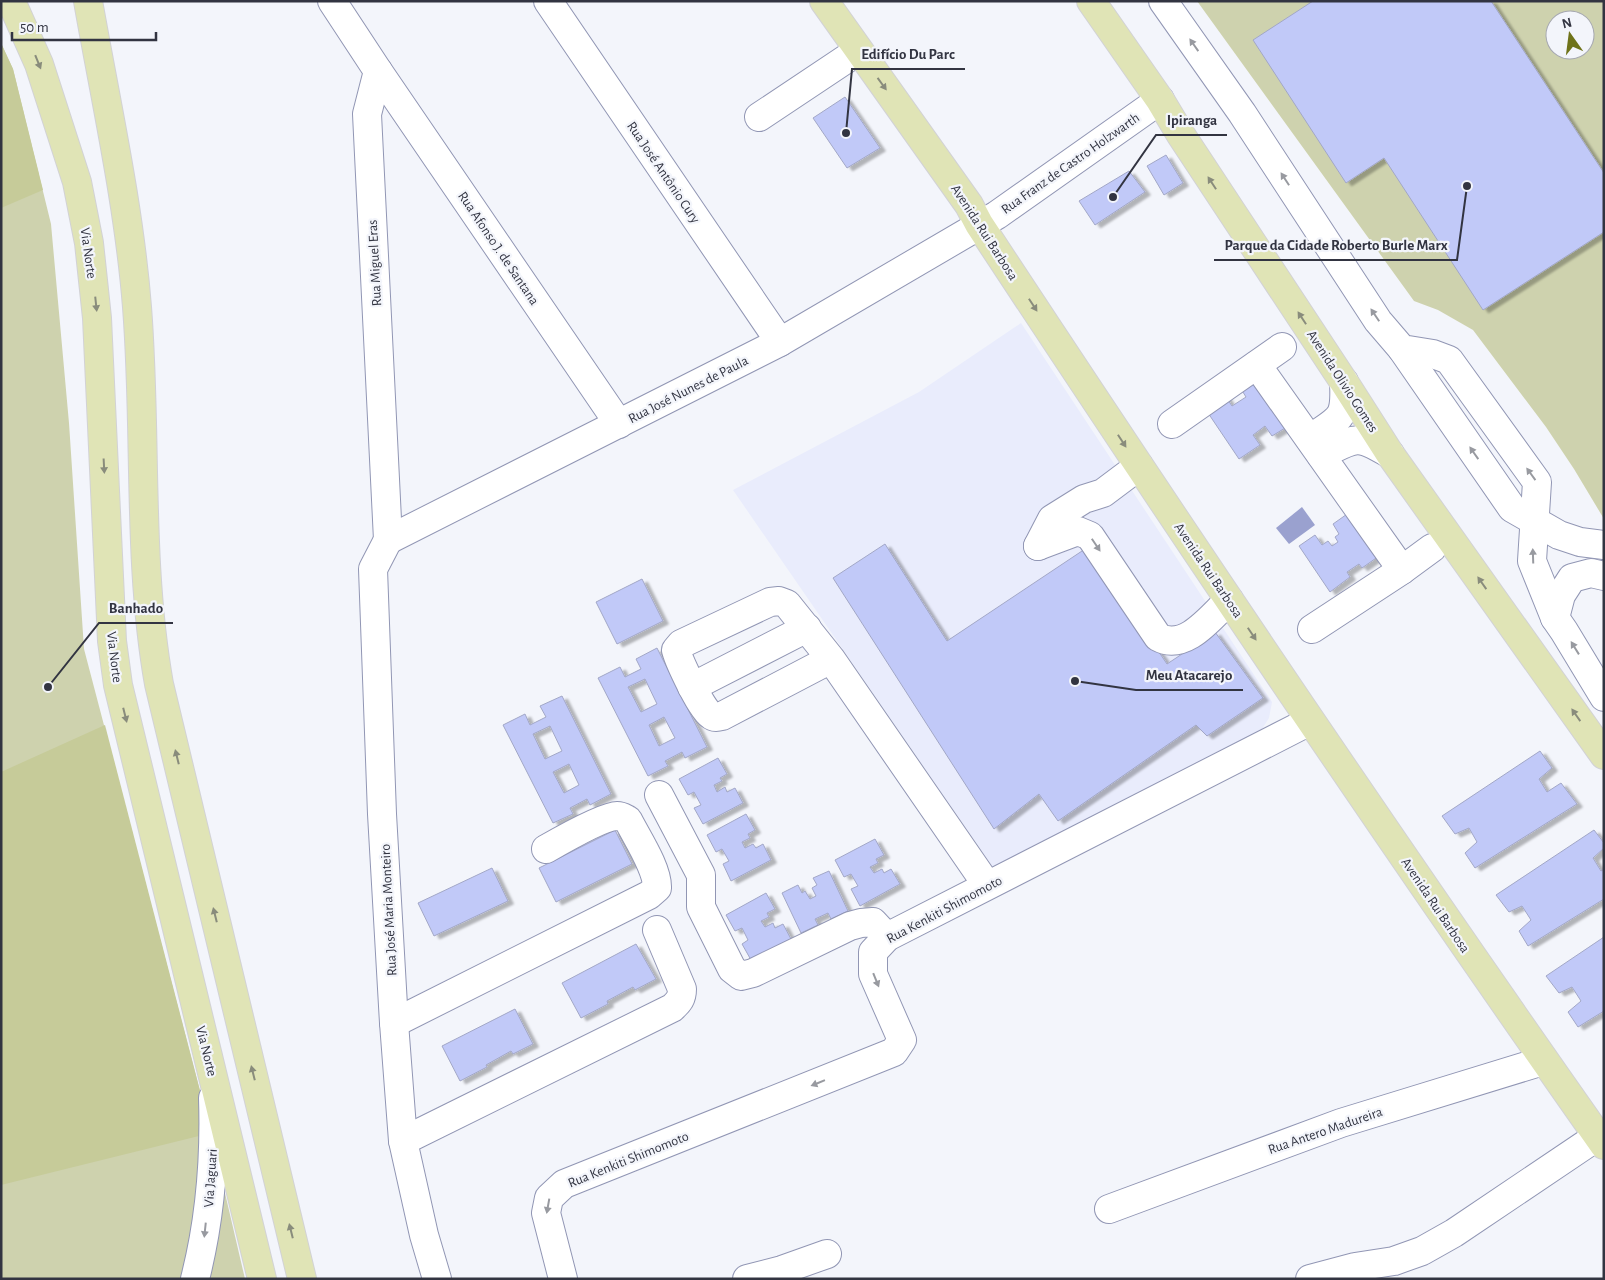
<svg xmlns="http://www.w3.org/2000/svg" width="1605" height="1280" font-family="'Alegreya Sans',sans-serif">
  <defs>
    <filter id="shadow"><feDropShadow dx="5.5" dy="3" stdDeviation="1" flood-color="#0004"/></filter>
  </defs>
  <rect width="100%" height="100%" fill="#f3f5fb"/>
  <polygon fill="#e9ecfc" points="1021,323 1272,702 1269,718 1262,729 995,870 733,490 919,392"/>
  <g fill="#ced2ae" fill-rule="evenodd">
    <path d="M 1197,1 L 1604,1 L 1604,519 L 1574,469 L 1546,427 L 1473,330 L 1438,310 L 1414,301 ZM 1555,20 L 1585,20 L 1585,50 L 1555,50 Z"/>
    <polygon points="1,43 13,69 51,224 69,423 84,649 211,1133 245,1279 1,1279"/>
  </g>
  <g fill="#c6cb99">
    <polygon points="1,43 13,69 43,190 1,208"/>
    <polygon points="105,725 211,1133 1,1185 1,772"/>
  </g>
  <polygon fill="#9aa1cf" points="1302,507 1315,525 1289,544 1276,528"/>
  <g fill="#c1c9f8" stroke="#a2a7c6" fill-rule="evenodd" filter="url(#shadow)">
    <polygon points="1313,1 1491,1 1604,173 1604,232 1483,310 1384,158 1346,183 1253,40"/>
    <polygon points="845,97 880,148 847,168 813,118"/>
    <polygon points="1166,155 1183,183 1164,195 1147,166"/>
    <polygon points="1129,171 1145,192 1095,225 1079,201"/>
    <polygon points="1255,373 1290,425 1272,436 1265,426 1253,435 1260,445 1239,459 1204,407 1224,394 1232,406 1246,397 1238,384"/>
    <polygon points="1350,512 1379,556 1362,568 1359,564 1347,572 1350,577 1330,592 1299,546 1315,535 1322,545 1328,541 1332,546 1338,542 1335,537 1339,534 1333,524"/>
    <polygon points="885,544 947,641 1088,547 1167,664 1215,632 1263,698 1207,736 1196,725 1058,821 1039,794 994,829 833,578"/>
    <polygon points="642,579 663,621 617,644 596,602"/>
    <path d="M 657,648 L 707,747 L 685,758 L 682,752 L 665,761 L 668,766 L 648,776 L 598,678 L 620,667 L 625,677 L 641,669 L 636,659 ZM 645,679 L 657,704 L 641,712 L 628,687 ZM 664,717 L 675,738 L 659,746 L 649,725 Z"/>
    <path d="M 562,696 L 611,794 L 590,805 L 587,799 L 570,808 L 573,814 L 553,823 L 503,725 L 525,714 L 530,725 L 546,717 L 540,706 ZM 550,726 L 562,751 L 545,759 L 533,734 ZM 569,764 L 579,785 L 564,793 L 553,772 Z"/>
    <polygon points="1540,751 1552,768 1539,779 1547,792 1561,783 1577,804 1475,868 1465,853 1477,842 1469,828 1455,834 1442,816"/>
    <polygon points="718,758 727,774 720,778 722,781 714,785 717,792 725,787 727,792 735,788 743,803 703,824 694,808 701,805 694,792 688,795 679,779"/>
    <polygon points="746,814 755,830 748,834 750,838 742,842 745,848 753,844 756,848 763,844 771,860 731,881 723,864 729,861 722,849 716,852 707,835"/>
    <polygon points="615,830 632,864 556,902 539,868"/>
    <polygon points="1594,830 1604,843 1604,848 1593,858 1601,871 1604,869 1604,899 1528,946 1519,931 1531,920 1522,906 1509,912 1496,895"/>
    <polygon points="875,839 884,855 876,859 878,863 870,867 874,873 882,869 884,873 891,869 900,884 860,906 851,889 858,886 851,874 844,877 835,860"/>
    <polygon points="492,868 508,901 434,936 418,903"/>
    <polygon points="829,871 848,911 831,919 828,913 815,919 818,925 801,933 782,893 798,885 802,893 805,891 810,899 816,896 812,888 817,885 813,878"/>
    <polygon points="766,893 775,909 767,913 769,917 761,921 765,927 773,923 775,928 783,924 791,939 751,960 742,944 748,940 742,928 735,931 726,915"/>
    <polygon points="1604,937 1604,1011 1578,1027 1568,1012 1581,1001 1572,987 1559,993 1546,976"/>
    <polygon points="636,944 656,979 635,990 633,987 607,1001 608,1004 581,1018 562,983"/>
    <polygon points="515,1009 533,1044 513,1054 511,1051 486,1065 487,1067 460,1081 442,1046"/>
  </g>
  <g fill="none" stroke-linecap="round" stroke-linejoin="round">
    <g stroke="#9196b4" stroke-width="30">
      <g id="minor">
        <polyline points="332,1 378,71 367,114 388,540"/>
        <polyline points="548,1 780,342"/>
        <polyline points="1163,1 1242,113 1378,321 1402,349 1433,354 1449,360 1537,482 1532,561 1555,618 1564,631 1604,697"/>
        <polyline points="378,71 619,424"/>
        <polyline points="759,117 858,51"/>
        <polyline points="1402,349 1512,508 1559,535 1580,542 1604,545"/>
        <polyline points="1257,365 1402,570"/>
        <polyline points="1172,424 1282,347"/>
        <path d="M 1310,439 C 1340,417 1346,421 1344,382"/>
        <path d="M 1321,455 C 1356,438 1355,433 1390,454"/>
        <polyline points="388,540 780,342 997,215 1160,100"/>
        <polyline points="388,540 373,569 382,814 394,1023 403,1141 424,1235 437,1279"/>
        <path d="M 1038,546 L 1078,531 L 1090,536 L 1158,637 C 1185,652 1211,617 1229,600"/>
        <polyline points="1038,546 1052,519 1084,499 1103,493 1139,466"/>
        <polyline points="1555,618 1561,595 1572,578 1591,573 1604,576"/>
        <polyline points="1312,629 1402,570 1432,548"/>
        <path d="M 831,659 L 722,716 C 718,717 714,718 711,715 C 702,711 679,661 676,650 L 681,644 L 770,602 L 779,601 L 787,604 L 831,659 L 987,885"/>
        <polyline points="692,687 807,628"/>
        <polyline points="659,795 701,875 701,907 732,969 741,976 753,973 850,926 861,923 873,922 887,937"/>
        <path d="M 394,1023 L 649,895 L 657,888 C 658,869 637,838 628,820 C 624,818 622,816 617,816 C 604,816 560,841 546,849"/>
        <path d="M 403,1141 L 672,1008 C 679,1002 682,998 682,989 L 657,930"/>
        <polyline points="1109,1209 1341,1123 1543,1061"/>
        <path d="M 195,1279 C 210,1220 215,1158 213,1098"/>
        <polyline points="563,1279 546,1213 549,1198 564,1184 894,1052 902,1040 873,974 873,952 887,937 1310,721"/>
        <polyline points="747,1279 782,1270 827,1254"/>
        <polyline points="1310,1279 1355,1267 1394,1261 1422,1251 1454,1233 1598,1136"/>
      </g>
    </g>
    <g stroke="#d2d2d5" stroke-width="30">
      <g id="major">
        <polyline points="11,1 39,64 77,182 89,243 97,318 112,641 118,685 262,1279"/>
        <path d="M 88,1 C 106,103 129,205 137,307 C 147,433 137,560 159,684 L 302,1279"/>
        <path d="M 824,1 L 969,205 L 979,224 C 1183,534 1390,841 1604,1145"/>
        <polyline points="1091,1 1160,100 1181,135 1344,382 1390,454 1604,755"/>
      </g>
    </g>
    <use href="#minor" stroke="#fff" stroke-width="28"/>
    <use href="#major" stroke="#e0e4b6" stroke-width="28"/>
  </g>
  <defs><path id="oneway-solid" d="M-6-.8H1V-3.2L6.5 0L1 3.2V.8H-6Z" transform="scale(1.25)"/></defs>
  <g fill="#989aa0">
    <use href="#oneway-solid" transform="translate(1194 45) rotate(-125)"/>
    <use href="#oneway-solid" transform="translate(1285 179) rotate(-123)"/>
    <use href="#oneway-solid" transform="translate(1375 315) rotate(-124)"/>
    <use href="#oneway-solid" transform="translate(1474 453) rotate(-125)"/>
    <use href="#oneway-solid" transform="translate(1531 474) rotate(-126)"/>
    <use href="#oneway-solid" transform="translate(1096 545) rotate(56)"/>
    <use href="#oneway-solid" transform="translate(1533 556) rotate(-92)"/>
    <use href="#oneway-solid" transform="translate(1575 648) rotate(-122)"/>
    <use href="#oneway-solid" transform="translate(876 980) rotate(68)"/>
    <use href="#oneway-solid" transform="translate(818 1083) rotate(158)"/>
    <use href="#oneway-solid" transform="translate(548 1206) rotate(100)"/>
    <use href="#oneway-solid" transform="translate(205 1230) rotate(96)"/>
  </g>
  <g fill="#898c7c">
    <use href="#oneway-solid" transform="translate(38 62) rotate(68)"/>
    <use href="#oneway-solid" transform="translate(882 84) rotate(54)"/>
    <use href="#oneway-solid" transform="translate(1212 183) rotate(-123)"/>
    <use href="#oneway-solid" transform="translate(96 304) rotate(84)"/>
    <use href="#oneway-solid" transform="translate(1033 305) rotate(57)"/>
    <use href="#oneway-solid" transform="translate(1302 318) rotate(-123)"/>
    <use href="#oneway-solid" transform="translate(1122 441) rotate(57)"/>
    <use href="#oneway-solid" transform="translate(104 466) rotate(87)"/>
    <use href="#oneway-solid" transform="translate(1482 583) rotate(-125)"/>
    <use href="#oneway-solid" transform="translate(1252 634) rotate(56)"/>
    <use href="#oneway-solid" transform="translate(125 715) rotate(76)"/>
    <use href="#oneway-solid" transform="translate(1576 715) rotate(-125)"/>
    <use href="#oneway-solid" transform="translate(177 757) rotate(-104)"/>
    <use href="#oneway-solid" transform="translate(215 915) rotate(-104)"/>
    <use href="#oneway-solid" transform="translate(253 1073) rotate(-104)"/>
    <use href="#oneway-solid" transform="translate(291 1231) rotate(-104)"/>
  </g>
  <g text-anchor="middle" stroke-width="4.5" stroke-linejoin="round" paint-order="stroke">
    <g font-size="14" fill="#323441" stroke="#f3f5fb">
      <text transform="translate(1070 163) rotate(-35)" y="5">Rua Franz de Castro Holzwarth</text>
      <text transform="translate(664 172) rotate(56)" y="5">Rua José Antônio Cury</text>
      <text transform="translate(985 232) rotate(57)" y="5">Avenida Rui Barbosa</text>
      <text transform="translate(499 248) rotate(56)" y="5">Rua Afonso J. de Santana</text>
      <text transform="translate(89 253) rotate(82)" y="5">Via Norte</text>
      <text transform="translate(374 263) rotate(-93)" y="5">Rua Miguel Eras</text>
      <text transform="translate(1343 381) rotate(57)" y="5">Avenida Olivio Gomes</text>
      <text transform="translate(688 389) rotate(-27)" y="5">Rua José Nunes de Paula</text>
      <text transform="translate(1209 570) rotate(56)" y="5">Avenida Rui Barbosa</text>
      <text transform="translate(115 657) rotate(83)" y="5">Via Norte</text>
      <text transform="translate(1436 905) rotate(56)" y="5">Avenida Rui Barbosa</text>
      <text transform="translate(944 909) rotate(-28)" y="5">Rua Kenkiti Shimomoto</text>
      <text transform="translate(388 910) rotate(-93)" y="5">Rua José Maria Monteiro</text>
      <text transform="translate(207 1051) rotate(76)" y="5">Via Norte</text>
      <text transform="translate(1325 1130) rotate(-19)" y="5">Rua Antero Madureira</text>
      <text transform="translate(628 1159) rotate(-22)" y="5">Rua Kenkiti Shimomoto</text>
      <text transform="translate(210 1178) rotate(-86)" y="5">Via Jaguari</text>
    </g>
  </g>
  <path fill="none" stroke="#323441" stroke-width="2" d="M846 133L852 69H965M1113 197L1156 135H1227M1467 186L1457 260H1214M48 687L99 623H173M1075 681L1136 690H1243"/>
  <g fill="#323441" stroke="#f3f5fb" stroke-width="2">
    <circle cx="846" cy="133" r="5"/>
    <circle cx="1113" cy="197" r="5"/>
    <circle cx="1467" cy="186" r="5"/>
    <circle cx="48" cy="687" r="5"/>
    <circle cx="1075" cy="681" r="5"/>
  </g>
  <g font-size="15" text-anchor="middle" font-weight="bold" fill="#323441" stroke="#f3f5fb" stroke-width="4.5" stroke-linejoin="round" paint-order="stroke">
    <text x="908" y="59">Edifício Du Parc</text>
    <text x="1192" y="125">Ipiranga</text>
    <text x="1336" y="250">Parque da Cidade Roberto Burle Marx</text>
    <text x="136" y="613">Banhado</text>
    <text x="1189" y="680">Meu Atacarejo</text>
  </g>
  <rect width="1605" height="1280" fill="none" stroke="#323441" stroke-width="5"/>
  <g transform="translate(1570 35) rotate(346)"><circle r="24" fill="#f3f5fb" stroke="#a6a8b1"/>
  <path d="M0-4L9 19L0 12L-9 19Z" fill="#6f731a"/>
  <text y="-8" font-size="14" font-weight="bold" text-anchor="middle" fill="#323441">N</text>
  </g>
  <path d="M12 32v8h144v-8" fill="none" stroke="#323441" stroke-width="2.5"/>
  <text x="20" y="32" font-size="15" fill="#323441" stroke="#f3f5fb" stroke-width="4" paint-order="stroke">50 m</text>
</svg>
